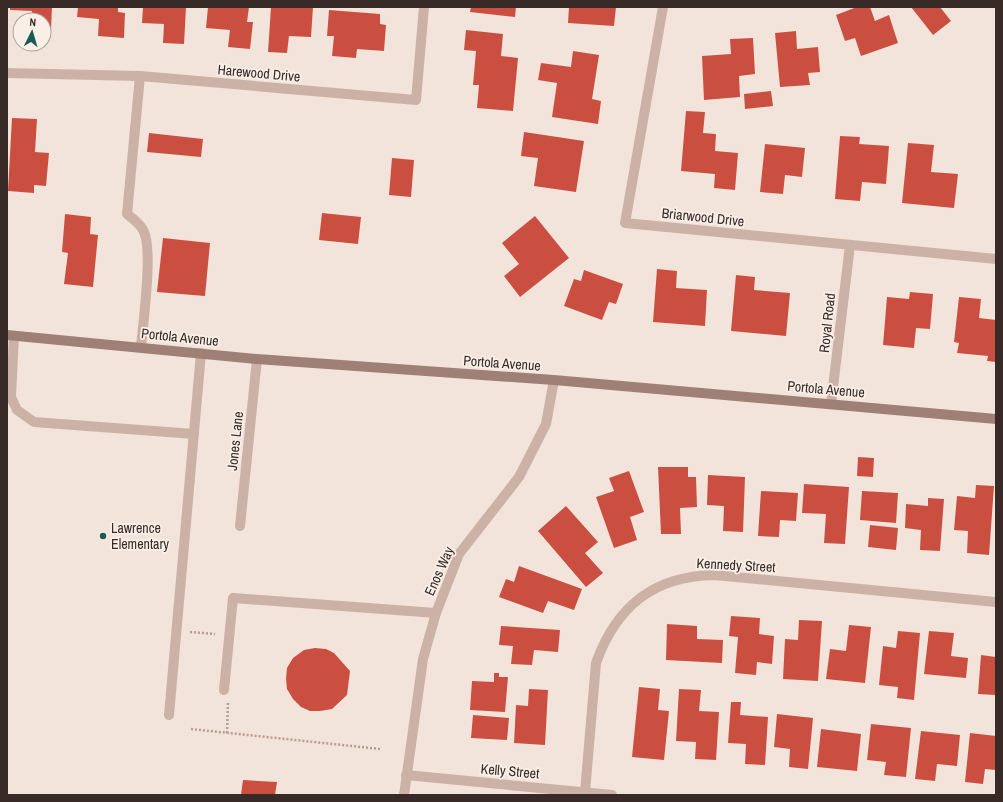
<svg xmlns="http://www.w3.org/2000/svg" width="1003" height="802" font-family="'Archivo Narrow',sans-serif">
  <rect width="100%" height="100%" fill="#f3e4db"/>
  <g fill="#cb4f40">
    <polygon points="10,7 52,7 51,30 44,30 44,20 31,20 32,11 10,10"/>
    <polygon points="78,7 118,7 118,12 125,13 124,38 98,36 99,19 77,17"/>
    <polygon points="143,7 186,7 184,44 163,43 164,24 142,23"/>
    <polygon points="208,7 249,7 247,22 253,22 250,49 228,47 230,30 206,28"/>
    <polygon points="271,7 313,7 311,37 289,36 287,53 268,52"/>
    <polygon points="471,7 516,7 515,17 470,12"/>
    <polygon points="569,7 616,7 614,26 568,23"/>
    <polygon points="857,7 870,7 875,21 889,15 898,43 861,56 855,38 845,41 836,15"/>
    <polygon points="911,7 940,7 951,21 933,35"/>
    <polygon points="329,10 380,14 380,24 386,25 384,51 357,49 356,58 332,56 334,36 327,36"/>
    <polygon points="466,30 503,34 501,56 518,58 513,111 477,108 479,85 473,85 476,51 464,50"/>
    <polygon points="796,31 797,49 818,47 820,72 808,73 810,85 780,87 775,33"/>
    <polygon points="753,38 755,74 739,76 740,97 704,100 702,56 731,54 730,39"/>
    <polygon points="573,51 599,55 592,99 601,101 598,124 552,117 557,83 538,80 541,63 571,67"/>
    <polygon points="771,91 773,106 745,109 744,94"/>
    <polygon points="686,111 705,112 703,133 716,134 715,151 738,153 735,190 714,188 715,174 681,171"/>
    <polygon points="12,118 37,119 35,152 49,153 46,186 34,185 34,193 8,191"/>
    <polygon points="524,132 584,141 576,192 534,186 538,158 521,156"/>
    <polygon points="149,133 203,139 201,157 147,152"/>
    <polygon points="840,136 860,137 859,144 889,146 886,184 862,182 860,201 835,199"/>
    <polygon points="908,143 934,145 931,172 958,174 954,208 902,203"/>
    <polygon points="765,144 805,148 802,177 785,175 783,194 760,192"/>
    <polygon points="392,158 414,160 411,197 389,195"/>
    <polygon points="322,213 361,217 358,244 319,240"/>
    <polygon points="65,214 91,217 90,234 98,235 93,287 64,284 68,253 62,252"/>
    <polygon points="535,216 569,258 520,297 504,276 519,264 502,243"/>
    <polygon points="163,238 210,243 205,296 157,292"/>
    <polygon points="657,269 677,271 676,288 707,290 705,326 653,322"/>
    <polygon points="584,270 623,284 616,304 609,302 602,320 564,306 574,279 581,281"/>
    <polygon points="736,275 755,277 754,290 790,293 786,336 731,331"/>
    <polygon points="910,292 933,294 930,329 916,328 914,348 883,345 887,297 909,299"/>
    <polygon points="959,297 981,299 979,318 996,320 996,362 987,361 988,356 957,353 959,343 954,342"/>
    <polygon points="858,457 874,458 873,477 857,476"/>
    <polygon points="658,467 688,467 688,477 696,477 697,507 680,508 681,534 661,534"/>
    <polygon points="629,471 644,512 630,517 637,540 614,548 596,497 614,491 609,478"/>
    <polygon points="708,475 745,477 743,532 723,531 724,506 707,505"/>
    <polygon points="804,484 849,487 845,544 824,543 826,514 802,513"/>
    <polygon points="976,485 994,486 989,555 967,553 968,531 954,530 957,496 975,498"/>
    <polygon points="761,491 798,493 796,521 780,520 779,537 758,536"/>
    <polygon points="862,491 898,493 896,523 860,520"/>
    <polygon points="928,498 944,499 940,551 920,550 921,530 905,528 906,504 928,506"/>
    <polygon points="566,506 598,542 585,553 603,573 586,587 538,531"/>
    <polygon points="870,525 898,528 896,550 868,547"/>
    <polygon points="519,566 582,589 574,610 548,601 543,613 499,597 506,579 514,582"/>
    <polygon points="731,616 760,618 759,634 774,636 772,664 757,662 756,675 735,673 738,637 729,636"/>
    <polygon points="799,620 822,621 818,681 783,679 785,639 798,640"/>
    <polygon points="667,624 697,626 697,639 723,640 722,663 666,660"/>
    <polygon points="849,625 871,627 865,683 826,679 830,649 846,651"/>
    <polygon points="501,626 560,630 558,652 534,650 532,665 511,664 513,646 499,645"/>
    <polygon points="898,631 920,633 914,700 897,698 898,687 879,685 883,646 896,648"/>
    <polygon points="929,631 954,633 951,656 968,658 966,678 924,674"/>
    <polygon points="315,648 326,649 334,653 350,671 347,695 332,709 320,711 310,711 301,707 293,699 287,689 286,679 287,668 293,658 304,650"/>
    <polygon points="981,655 996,657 996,695 978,694"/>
    <polygon points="494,673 499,673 499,677 508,677 505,712 470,710 472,681 494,682"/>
    <polygon points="639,687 660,689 658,710 669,711 664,760 632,757"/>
    <polygon points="529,689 548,690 545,745 514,743 516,705 528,706"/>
    <polygon points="679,689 701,690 699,711 719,712 716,760 695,759 696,742 676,741"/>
    <polygon points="731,702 741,702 740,715 768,717 765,765 745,764 746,744 728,743"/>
    <polygon points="777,714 813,718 808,769 789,767 790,749 774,747"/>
    <polygon points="473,715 509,718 507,740 471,738"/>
    <polygon points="871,724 911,728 906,777 884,775 886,762 867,760"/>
    <polygon points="821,729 861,734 857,771 817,767"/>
    <polygon points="921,731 960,735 957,766 937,764 935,781 915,779"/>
    <polygon points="970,733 996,736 996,770 985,769 983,784 965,782"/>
    <polygon points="243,780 277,782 275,795 241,795"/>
  </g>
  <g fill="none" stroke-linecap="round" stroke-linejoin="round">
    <g stroke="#b79c90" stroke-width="2.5" stroke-dasharray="2 2" stroke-linecap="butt">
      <polyline points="190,632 215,634"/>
      <polyline points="191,729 380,749"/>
      <polyline points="227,733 228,703"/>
    </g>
    <g stroke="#ccb2a6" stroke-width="10">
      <path d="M 140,76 L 127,214 C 133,219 141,224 144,232 C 153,251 143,323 141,347"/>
      <polyline points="14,336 11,397 17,410 34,422 194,434"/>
      <polyline points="240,526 257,359"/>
      <polyline points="224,690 233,598 436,613"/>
      <polyline points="169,715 201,353"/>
    </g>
    <g stroke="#ccb2a6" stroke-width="10">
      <polyline points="663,7 625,223 996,259"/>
      <polyline points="7,73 140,76 416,100 424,7"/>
      <polyline points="831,404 850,245"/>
      <polyline points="406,775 612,795"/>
      <path d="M 585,792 L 596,663 C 616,607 653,576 714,575 L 996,602"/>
      <polyline points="404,795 423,659 436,613 459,554 519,477 546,424 554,380"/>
    </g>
    <polyline stroke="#9f8077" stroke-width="10" points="7,335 257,359 554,380 996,419"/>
  </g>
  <circle fill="#1b5b56" stroke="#faefe7" stroke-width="1.5" cx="103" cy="536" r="4"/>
  <g text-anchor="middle" stroke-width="3.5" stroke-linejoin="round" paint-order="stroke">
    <g font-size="14" fill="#372a27" stroke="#faefe7">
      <text transform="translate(259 73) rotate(5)" y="5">Harewood Drive</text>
      <text transform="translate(703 217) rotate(6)" y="5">Briarwood Drive</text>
      <text transform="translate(827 323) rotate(-84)" y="5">Royal Road</text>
      <text transform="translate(180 337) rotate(6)" y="5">Portola Avenue</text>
      <text transform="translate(502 363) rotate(4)" y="5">Portola Avenue</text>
      <text transform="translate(826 389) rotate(5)" y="5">Portola Avenue</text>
      <text transform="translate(235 441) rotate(-84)" y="5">Jones Lane</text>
      <text transform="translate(736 565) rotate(3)" y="5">Kennedy Street</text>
      <text transform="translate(439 571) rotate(-66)" y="5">Enos Way</text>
      <text transform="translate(510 771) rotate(5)" y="5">Kelly Street</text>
    </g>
    <g font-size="14" fill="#372a27" stroke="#faefe7" text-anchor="start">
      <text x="111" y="533">Lawrence<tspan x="111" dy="16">Elementary</tspan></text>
    </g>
  </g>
  <rect width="1003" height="802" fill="none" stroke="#372a27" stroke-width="16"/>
  <g transform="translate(32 32) rotate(5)"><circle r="19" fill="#faefe7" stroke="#aca09a"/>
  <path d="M0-3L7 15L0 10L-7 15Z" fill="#1b5b56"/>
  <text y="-6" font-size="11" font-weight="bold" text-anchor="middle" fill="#372a27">N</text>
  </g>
</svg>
